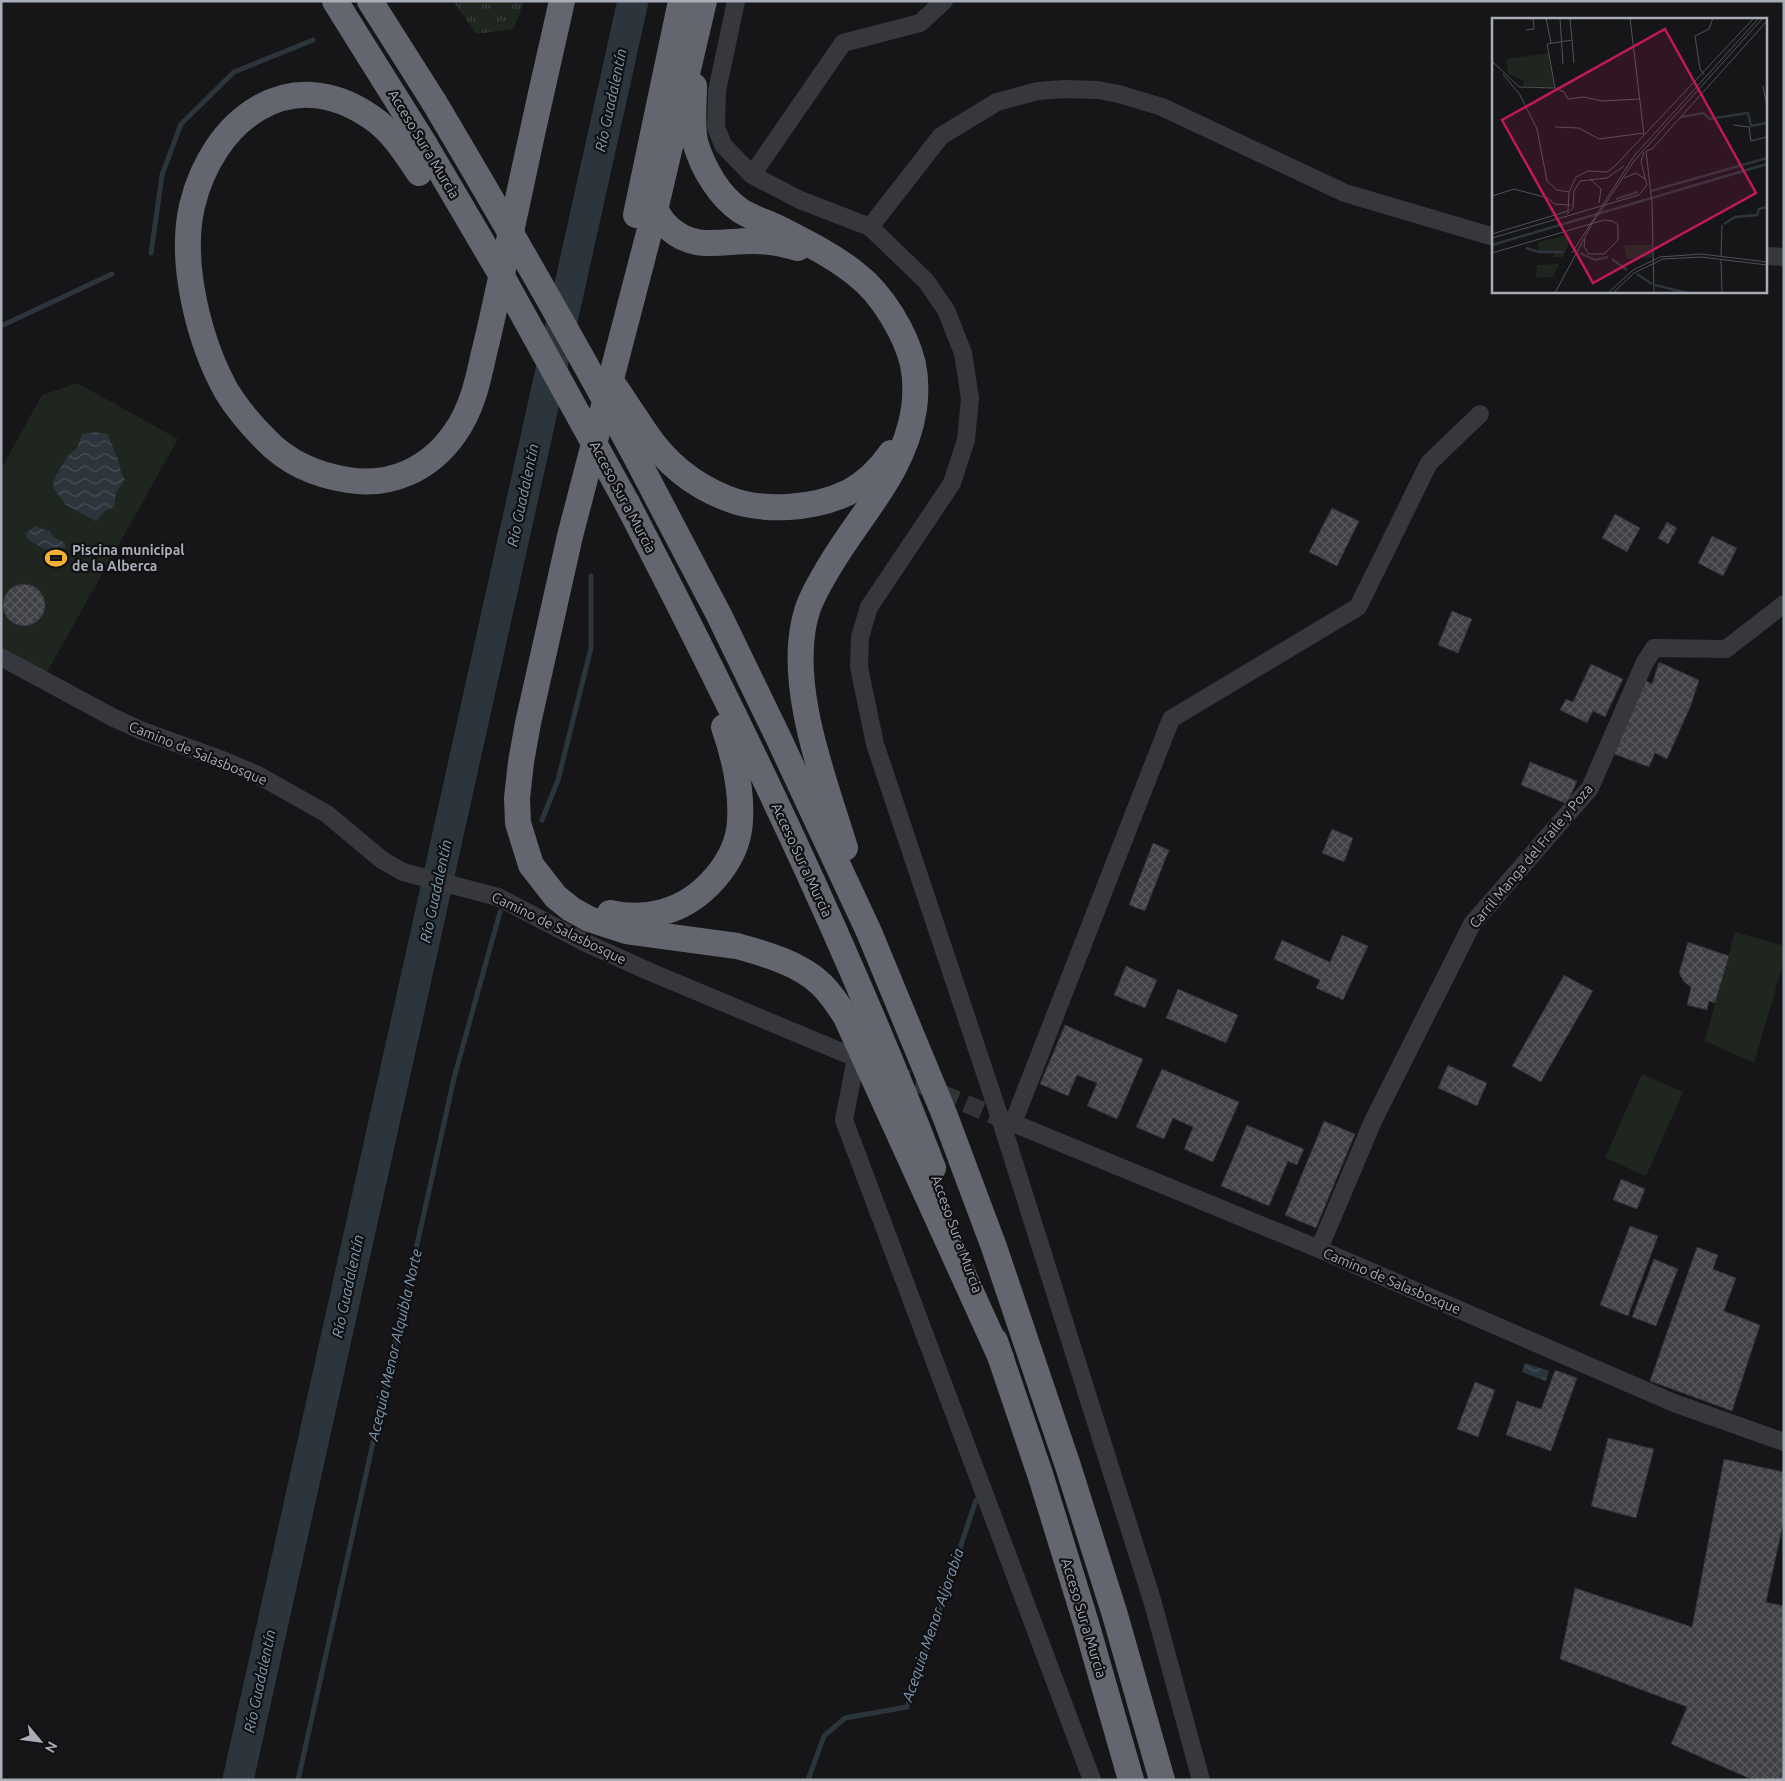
<svg xmlns="http://www.w3.org/2000/svg" width="1785" height="1781" font-family="Ubuntu,sans-serif">
  <defs>
    <pattern id="grass-tufts" width="24" height="20" patternUnits="userSpaceOnUse" patternTransform="scale(1.25)"><rect width="24" height="20" fill="#1e261f"/><path d="M3 7l-1-3M5 7V3M7 7l1-3M15 17l-1-3M17 17v-4M19 17l1-3" fill="none" stroke="#3c433d"/></pattern>
    <pattern id="water-waves" width="16" height="10" patternUnits="userSpaceOnUse" patternTransform="scale(1.25)"><rect width="16" height="10" fill="#2c353c"/><path d="M0 5q4-4 8 0t8 0" fill="none" stroke="#485056"/></pattern>
    <pattern id="building-cross-hatch" width="8" height="8" patternUnits="userSpaceOnUse" patternTransform="scale(1.25)"><rect width="8" height="8" fill="#404145"/><path d="M0 0l8 8M0 8l8-8" fill="none" stroke="#595a5e"/></pattern>
  </defs>
  <rect width="100%" height="100%" fill="#161618"/>
  <polygon fill="url(#grass-tufts)" points="453,1 524,1 514,29 476,34"/>
  <g fill="#1e261f">
    <polygon points="77,383 178,439 47,672 1,646 1,469 42,395"/>
    <polygon points="1735,932 1784,946 1784,961 1754,1063 1705,1041"/>
    <polygon points="1642,1074 1683,1092 1646,1176 1605,1158"/>
  </g>
  <g fill="url(#water-waves)">
    <path d="M 95,432 L 108,434 C 110,442 114,449 117,457 C 120,467 120,471 125,480 L 116,492 L 114,507 L 106,510 L 96,521 L 66,505 L 53,488 L 54,479 L 67,457 L 77,448 L 82,434 Z"/>
    <polygon points="35,526 49,531 55,538 65,543 65,548 48,551 29,540 25,534"/>
    <polygon points="1525,1363 1549,1371 1546,1381 1522,1372"/>
  </g>
  <g fill="none" stroke-linecap="round" stroke-linejoin="round">
    <g stroke="#2c353c" stroke-width="5">
      <polyline points="151,253 162,175 181,124 234,72 313,40"/>
      <polyline points="1,326 112,274"/>
      <polyline points="542,820 558,780 591,648 591,576"/>
      <polyline points="298,1780 454,1078 500,912"/>
      <polyline points="808,1780 824,1736 845,1718 907,1707 976,1500"/>
    </g>
    <polyline stroke="#2c353c" stroke-width="31" points="238,1780 633,1"/>
  </g>
  <g fill="url(#building-cross-hatch)" stroke="#303034">
    <polygon points="1332,508 1359,521 1337,566 1309,552"/>
    <polygon points="1615,514 1640,528 1627,552 1602,538"/>
    <polygon points="1667,522 1677,528 1668,544 1658,538"/>
    <polygon points="1712,536 1737,548 1723,576 1698,563"/>
    <circle cx="24" cy="605" r="21"/>
    <polygon points="1452,611 1472,619 1458,653 1438,645"/>
    <polygon points="1659,662 1699,680 1691,705 1667,759 1655,753 1649,767 1614,754 1645,680 1652,684"/>
    <polygon points="1591,664 1623,679 1605,717 1593,711 1587,723 1560,710 1566,699 1573,702"/>
    <polygon points="1530,762 1577,781 1567,804 1521,785"/>
    <polygon points="1332,829 1353,838 1344,862 1322,853"/>
    <polygon points="1153,843 1169,850 1145,911 1129,905"/>
    <polygon points="1342,935 1368,946 1343,1000 1316,988 1320,980 1274,959 1282,940 1330,962"/>
    <polygon points="1688,942 1729,956 1715,1003 1709,1001 1707,1010 1687,1005 1691,987 1684,982 1679,973"/>
    <polygon points="1126,966 1157,980 1145,1008 1114,995"/>
    <polygon points="1564,975 1593,991 1541,1082 1512,1066"/>
    <polygon points="1178,989 1238,1015 1226,1043 1166,1018"/>
    <polygon points="1065,1025 1143,1059 1117,1119 1087,1106 1097,1083 1077,1075 1068,1096 1040,1084"/>
    <polygon points="1448,1065 1487,1083 1477,1106 1438,1088"/>
    <polygon points="1162,1069 1239,1102 1213,1162 1184,1149 1193,1127 1173,1118 1164,1139 1136,1127"/>
    <polygon points="1324,1121 1355,1134 1316,1228 1285,1215"/>
    <polygon points="1247,1125 1304,1149 1297,1165 1288,1161 1269,1206 1221,1186"/>
    <polygon points="1621,1179 1645,1189 1637,1209 1613,1200"/>
    <polygon points="1630,1226 1658,1236 1628,1316 1600,1305"/>
    <polygon points="1697,1247 1718,1255 1713,1269 1736,1278 1724,1311 1760,1325 1732,1411 1650,1381"/>
    <polygon points="1654,1259 1678,1269 1656,1326 1632,1317"/>
    <polygon points="1555,1370 1577,1378 1551,1451 1506,1435 1517,1401 1541,1409"/>
    <polygon points="1475,1382 1495,1390 1478,1437 1457,1429"/>
    <polygon points="1608,1438 1654,1449 1636,1518 1591,1506"/>
    <polygon points="1724,1459 1784,1472 1784,1520 1766,1602 1784,1606 1784,1780 1753,1780 1671,1744 1687,1707 1560,1659 1575,1588 1692,1627"/>
  </g>
  <g fill="none" stroke-linecap="round" stroke-linejoin="round">
    <polyline stroke="#333438" stroke-width="18" stroke-dasharray="18 9" stroke-linecap="butt" points="891,1072 1000,1118"/>
    <g stroke="#37383d" stroke-width="18">
      <polyline points="736,1 717,91 716,127 723,145 752,175 800,200 870,227 926,281 946,310 963,353 970,398 966,440 952,483 869,607 860,637 859,667 875,744 1000,1118 1152,1600 1201,1780"/>
      <polyline points="752,175 843,43 920,23 944,1"/>
      <polyline points="870,227 941,136 997,102 1038,91 1064,89 1098,90 1119,94 1162,107 1345,193 1494,237"/>
      <polyline points="1766,256 1784,257"/>
      <polyline points="1,657 112,717 140,730 225,761 258,775 327,814 382,860 403,872 498,897 584,942 648,971 856,1058 844,1120 1092,1780"/>
      <polyline points="1003,1119 1319,1249 1674,1403 1784,1442"/>
      <polyline points="1013,1123 1171,719 1358,607 1429,463 1480,414"/>
      <polyline points="1319,1249 1373,1121 1472,924 1590,788 1644,664 1654,648 1726,649 1784,604"/>
    </g>
    <g stroke="#63666e" stroke-width="26">
      <polyline points="335,1 425,145"/>
      <polyline points="370,1 434,102"/>
      <path d="M 704,1 L 655,210 L 570,536 L 528,723 L 521,762 L 517,798 L 518,823 L 531,865 L 556,897 L 571,909 L 589,919 L 626,931 L 737,946 C 766,954 801,964 822,985 C 832,995 839,1006 846,1017 L 1001,1358"/>
      <path d="M 694,86 C 694,104 691,129 696,145 C 704,170 719,196 741,211 C 754,219 769,223 782,230 C 807,243 834,256 856,274 C 882,294 905,332 913,364 C 916,379 916,394 914,409 C 904,475 856,518 825,574 C 818,586 811,598 807,611 C 785,682 824,779 845,848"/>
      <path d="M 419,173 C 405,152 392,131 371,117 C 289,60 212,121 192,206 C 179,263 199,342 227,392 C 238,410 251,425 266,440 C 288,463 316,475 348,480 C 391,487 430,469 455,433 C 472,409 478,381 484,353 C 491,326 496,300 502,274 C 521,183 541,92 562,1"/>
      <path d="M 652,199 C 655,211 660,220 669,228 C 695,252 724,240 755,241 C 770,241 784,244 798,248"/>
      <polyline points="636,215 681,1"/>
      <path d="M 645,432 C 665,462 693,485 726,498 C 762,513 815,509 849,492 C 865,483 880,469 891,453"/>
      <polyline points="638,461 719,615 778,737 869,932 945,1116 994,1247 1068,1466 1115,1615 1162,1780"/>
      <path d="M 627,503 C 739,719 846,941 933,1168"/>
      <path d="M 610,913 C 628,917 645,917 663,912 C 701,902 738,862 740,821 C 742,790 734,756 724,727"/>
      <polyline points="995,1341 1041,1477 1086,1623 1131,1780"/>
    </g>
    <g stroke="#63666e" stroke-width="26">
      <path d="M 434,102 C 504,220 573,339 638,461"/>
      <polyline points="425,145 499,271 627,503"/>
      <polyline points="615,387 645,432"/>
    </g>
  </g>
  <defs>
    <g id="stadium-bare" transform="scale(1.725)"><path d="M0-5a6.5 5 0 1 0 0 10a6.5 5 0 1 0 0-10ZM-3.5-1.8h7v3.6h-7Z" fill="#f2b134" stroke="#111113" stroke-width="2.5" paint-order="stroke"/></g>
  </defs>
  <g fill-rule="evenodd">
    <use href="#stadium-bare" x="56" y="558"/>
  </g>
  <g text-anchor="middle" stroke-width="4.5" stroke-linejoin="round" paint-order="stroke">
    <g font-size="14" fill="#a8adb8" stroke="#111113">
      <text transform="translate(424 144) rotate(59)" y="5">Acceso Sur a Murcia</text>
      <text transform="translate(623 497) rotate(62)" y="5">Acceso Sur a Murcia</text>
      <text transform="translate(198 753) rotate(22)" y="5">Camino de Salasbosque</text>
      <text transform="translate(1531 856) rotate(-50)" y="5">Carril Manga del Fraile y Poza</text>
      <text transform="translate(802 860) rotate(65)" y="5">Acceso Sur a Murcia</text>
      <text transform="translate(559 928) rotate(26)" y="5">Camino de Salasbosque</text>
      <text transform="translate(957 1234) rotate(70)" y="5">Acceso Sur a Murcia</text>
      <text transform="translate(1392 1281) rotate(23)" y="5">Camino de Salasbosque</text>
      <text transform="translate(1084 1618) rotate(73)" y="5">Acceso Sur a Murcia</text>
    </g>
    <g font-size="14" font-weight="bold" fill="#a8adb8" stroke="#111113" text-anchor="start">
      <text x="72" y="555">Piscina municipal<tspan x="72" dy="16">de la Alberca</tspan></text>
    </g>
    <g font-size="15" font-style="italic" fill="#7f9bb3" stroke="#111113">
      <text transform="translate(611 100) rotate(-78)" y="5">Río Guadalentín</text>
      <text transform="translate(523 495) rotate(-78)" y="5">Río Guadalentín</text>
      <text transform="translate(436 891) rotate(-78)" y="5">Río Guadalentín</text>
      <text transform="translate(348 1286) rotate(-78)" y="5">Río Guadalentín</text>
      <text transform="translate(395 1345) rotate(-77)" y="5">Acequia Menor Alquibla Norte</text>
      <text transform="translate(933 1625) rotate(-71)" y="5">Acequia Menor Aljorabia</text>
      <text transform="translate(260 1681) rotate(-78)" y="5">Río Guadalentín</text>
    </g>
  </g>
  <g transform="translate(1492 18)">
    <rect width="275" height="275" fill="#161618"/>
    <path d="M 77,217 L 79,220 L 71,239 L 62,239 L 61,234 L 46,234 L 46,224 ZM 67,246 L 61,259 L 44,260 L 45,247 Z" fill="#1e261f"/>
    <path d="M 56,35 L 62,69 L 32,68 L 31,62 L 16,56 L 14,41 Z" fill="#1e261f"/>
    <path d="M 132,227 L 160,227 L 160,240 L 135,241 Z" fill="#1e261f"/>
    <path fill="none" stroke="#2c353c" stroke-width="2.5" d="M 189,99 L 211,95 L 218,101 L 256,95 L 259,108 L 275,105M 159,173 L 275,140M 124,181 L 146,174M 232,206 L 243,199 L 265,197 L 267,191 L 275,189M 0,227 L 275,146M 34,230 L 46,234 L 71,234M 88,235 L 103,242 L 116,239M 120,241 L 135,252M 145,256 L 160,266M 163,267 L 195,275"/>
    <path fill="none" stroke="#505258" stroke-width="1" d="M 54,0 L 59,25M 68,0 L 71,46M 78,0 L 82,45M 138,0 L 152,117M 34,12 L 42,11 L 41,0M 0,43 L 27,69 L 63,70 L 72,74 L 76,81 L 92,79 L 110,83 L 148,81M 11,56 L 28,77 L 45,111 L 55,163 L 65,172 L 77,174M 212,56 L 208,51 L 203,18 L 217,11 L 221,0M 271,68 L 275,89M 63,70 L 55,26 L 80,22M 241,107 L 257,109 L 259,123 L 275,119M 63,109 L 87,110 L 107,121 L 152,115M 132,160 L 144,155 L 153,161M 98,161 L 109,171 L 107,185M 0,178 L 22,171 L 56,180 L 62,186 L 78,187M 75,196 L 81,190 L 82,173 L 88,163 L 115,160 L 132,148M 0,216 L 76,193 L 77,174 L 84,159 L 96,153 L 115,154 L 124,147 L 262,0M 0,220 L 147,177 L 155,167 L 149,144 L 152,134M 0,235 L 112,202 L 121,203 L 126,207 L 126,222 L 112,236 L 97,236 L 92,229 L 93,221M 80,235 L 142,138 L 267,0M 229,238 L 230,207M 229,242 L 230,275M 63,275 L 100,206 L 142,143 L 271,0M 116,275 L 141,252 L 168,239 L 209,236 L 275,244M 121,275 L 142,255 L 171,241 L 209,239 L 275,247M 162,275 L 160,185 L 154,133 L 160,131 L 275,3"/>
    <path fill="#c2185b" fill-opacity="0.15" stroke="#c2185b" stroke-width="2.5" d="M 173,11 L 264,175 L 101,265 L 10,102 Z"/>
    <rect width="275" height="275" fill="none" stroke="#a8adb8" stroke-width="2.5"/>
  </g>
  <rect width="1785" height="1781" fill="none" stroke="#a8adb8" stroke-width="5"/>
  <g transform="translate(40 1741) rotate(119)" stroke="#111113" stroke-width="4" paint-order="stroke">
  <path d="M0-4L9 19L0 12L-9 19Z" fill="#a8adb8"/>
  <text y="-8" font-size="14" font-weight="bold" text-anchor="middle" fill="#a8adb8">N</text>
  </g>
</svg>
